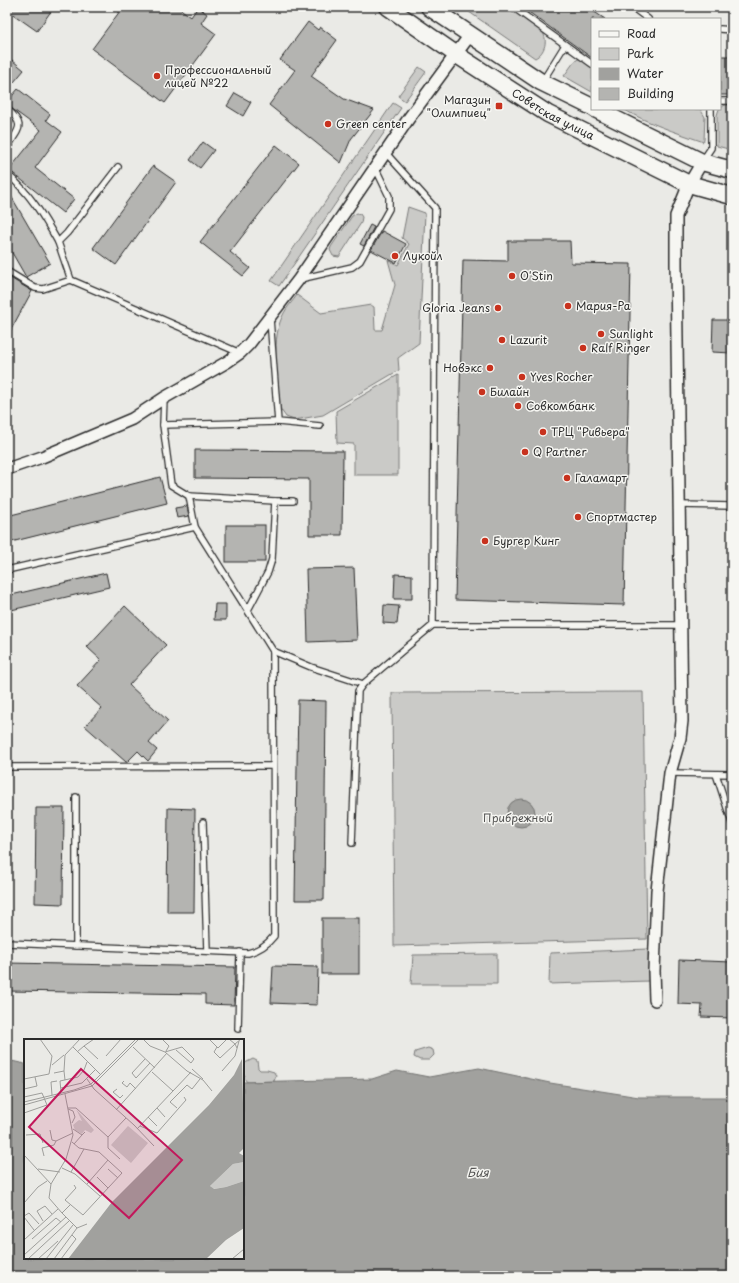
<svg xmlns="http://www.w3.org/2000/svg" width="739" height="1283" font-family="'Playpen Sans',sans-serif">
  <rect width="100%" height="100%" fill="#eaeae6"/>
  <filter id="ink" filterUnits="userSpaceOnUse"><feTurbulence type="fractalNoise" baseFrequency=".025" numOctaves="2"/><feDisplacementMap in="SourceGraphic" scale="8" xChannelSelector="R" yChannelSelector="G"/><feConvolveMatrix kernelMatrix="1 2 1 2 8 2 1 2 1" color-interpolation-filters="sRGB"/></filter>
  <g filter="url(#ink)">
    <g fill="#cacac7" stroke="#7a7a79">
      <path d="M 462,7 L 510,7 L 541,30 C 549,39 545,53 535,58 Z"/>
      <polygon points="578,59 583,60 592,67 592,92 564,76 574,62"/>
      <polygon points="419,67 426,72 405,101 398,96"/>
      <polygon points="393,103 401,108 279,286 271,281"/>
      <polygon points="725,105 732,105 732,150 717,146 717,115 719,109"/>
      <path d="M 623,109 L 700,109 L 705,117 L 704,140 L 703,142 L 701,141 C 675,132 647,123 623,109 Z"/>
      <path d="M 408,207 L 425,213 L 419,343 L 398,358 L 399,370 L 323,415 L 294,420 L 286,417 L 281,410 L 280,405 C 278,377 270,338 284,313 C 287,307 293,301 297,295 L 321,313 L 371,305 L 374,307 L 375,330 L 382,330 L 395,285 L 388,260 L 398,265 L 409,244 L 402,238 Z"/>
      <polygon points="357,213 360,214 362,217 361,223 341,254 339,257 333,256 330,250 331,247 352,216"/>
      <polygon points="398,375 398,475 354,475 354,444 337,443 336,411"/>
      <polygon points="643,692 647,939 394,946 392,693"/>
      <polygon points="648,949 649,981 549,984 550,953"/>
      <polygon points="497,954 497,984 411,984 413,955"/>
      <polygon points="428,1048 433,1050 434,1055 429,1060 420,1060 414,1057 415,1052"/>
      <polygon points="253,1059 257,1061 258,1068 260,1070 267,1070 274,1072 276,1076 274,1081 247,1082 244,1078 245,1075 243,1073 243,1064"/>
    </g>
    <g fill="#a1a19e" stroke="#727270">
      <circle cx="521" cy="813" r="14"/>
      <polygon points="7,1060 25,1064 25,1258 243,1258 243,1082 372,1079 397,1071 429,1077 479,1068 550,1083 639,1097 732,1097 732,1276 7,1276"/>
    </g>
    <g fill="#b4b4b1" stroke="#2b2b2b">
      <polygon points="7,7 54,7 37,31 7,10"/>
      <polygon points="123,7 178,7 191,17 198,7 207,14 201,23 216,34 165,103 92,49"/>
      <polygon points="522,7 587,7 605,19 592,19 592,58"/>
      <polygon points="308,22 318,30 320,27 337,40 311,76 344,99 374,110 351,139 341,163 269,105 295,70 280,60"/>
      <polygon points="7,56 24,70 14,82 7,77"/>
      <rect x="720" y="56" width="12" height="39"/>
      <polygon points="18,89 50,114 46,120 62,132 35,168 74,199 63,213 9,170 41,130 7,105 7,102"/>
      <polygon points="235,93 251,102 243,116 227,106"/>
      <polygon points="7,115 13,122 7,133"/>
      <polygon points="203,142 214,150 200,168 190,160"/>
      <polygon points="276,145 299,163 230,252 250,268 243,276 200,242"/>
      <polygon points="153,166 176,182 116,265 93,248"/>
      <polygon points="7,189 50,263 26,277 7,244"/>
      <polygon points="370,225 374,227 364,246 360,244"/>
      <polygon points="382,231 406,244 396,263 371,250"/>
      <polygon points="508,241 570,241 571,263 631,264 624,605 455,600 463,260 508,261"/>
      <polygon points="7,276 32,291 7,337"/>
      <polygon points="713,320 732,320 732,353 712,352"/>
      <polygon points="195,450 343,451 342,535 309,535 309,479 195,478"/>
      <polygon points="160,477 167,503 7,543 7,516"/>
      <polygon points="187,506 189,516 177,518 175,508"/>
      <rect x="226" y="525" width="39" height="37"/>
      <polygon points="354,568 357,640 308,642 306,569"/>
      <polygon points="106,573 109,587 7,611 7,596"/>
      <polygon points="395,574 412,575 412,599 394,599"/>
      <polygon points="215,604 226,604 226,620 214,620"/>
      <polygon points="384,605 399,606 397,624 383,623"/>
      <polygon points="125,606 166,645 129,685 168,721 149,743 157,750 148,761 138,751 127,762 126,762 85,726 102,708 77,686 101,660 87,647"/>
      <polygon points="298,700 326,701 324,900 295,900"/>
      <polygon points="36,808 64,808 63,904 35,903"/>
      <polygon points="168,808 195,809 194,912 167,912"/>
      <rect x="322" y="918" width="37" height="56"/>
      <polygon points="679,960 732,962 732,1018 701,1017 702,1005 678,1004"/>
      <polygon points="7,963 235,967 234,1005 205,1004 205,994 7,991"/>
      <polygon points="273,966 318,967 317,1005 271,1003"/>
    </g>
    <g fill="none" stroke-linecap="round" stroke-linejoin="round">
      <g stroke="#2b2b2b" stroke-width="8">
        <g id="service">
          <polyline points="513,7 592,64"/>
          <polyline points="632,7 648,19"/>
          <polyline points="446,16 453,7"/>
          <polyline points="720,29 732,30"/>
          <polyline points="542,82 565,45"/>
          <polyline points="720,101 732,101"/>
          <path d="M 7,109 C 27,126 18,129 7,148"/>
          <polyline points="385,152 435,208 433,625 680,625"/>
          <polyline points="703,160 711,148 711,109"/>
          <polyline points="118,167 67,233 58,242 71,280 240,353"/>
          <path d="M 7,174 C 30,193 44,217 58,242"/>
          <polyline points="7,271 35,288 43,289 71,280"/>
          <polyline points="300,279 352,267 360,261 389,209 389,196 375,167"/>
          <polyline points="270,319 278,422 320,426"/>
          <polyline points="163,425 278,422"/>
          <polyline points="189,496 275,501 293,501"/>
          <polyline points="679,505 732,506"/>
          <polyline points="7,570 195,527"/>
          <polyline points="248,610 268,572 272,559 275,501"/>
          <polyline points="273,651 311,667 363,684"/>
          <polyline points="7,767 273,766"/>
          <polyline points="670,773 732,774"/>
          <polyline points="716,774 732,823"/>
          <polyline points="203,822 207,951"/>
          <polyline points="352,843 358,691 363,684 433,625"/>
          <path d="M 7,943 L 248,953 C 260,950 267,945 274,936 L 273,651 L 195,527 L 189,496 L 171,485 L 163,425 L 164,398"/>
          <polyline points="76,946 76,797"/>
          <polyline points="238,1029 240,952"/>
        </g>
      </g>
      <g stroke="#2b2b2b" stroke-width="14">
        <g id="minor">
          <polyline points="7,469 42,457 132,419 164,398 227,362 240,353 249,344 299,279 409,118 470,35"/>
          <polyline points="655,1000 654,971 657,891 670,773 680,738 682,721 676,264 676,216 689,184 702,162"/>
        </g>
      </g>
      <g stroke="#2b2b2b" stroke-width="19">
        <g id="secondary">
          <path id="s1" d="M 388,7 L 457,55 L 548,114 L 689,184 L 732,196"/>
          <polyline points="429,7 541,82 592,107"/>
          <polyline points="595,109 702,162 732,170"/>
        </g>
      </g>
      <use href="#service" stroke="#f6f6f2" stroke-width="5.5"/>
      <use href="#minor" stroke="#f6f6f2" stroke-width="11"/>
      <use href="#secondary" stroke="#f6f6f2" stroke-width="16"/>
    </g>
  </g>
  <g fill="#c8321e" stroke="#f6f6f2" stroke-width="1.5">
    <circle cx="157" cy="76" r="4"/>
    <rect x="495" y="102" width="8" height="8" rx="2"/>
    <circle cx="328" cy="124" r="4"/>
    <circle cx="395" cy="256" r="4"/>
    <circle cx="512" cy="276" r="4"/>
    <circle cx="568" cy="306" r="4"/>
    <circle cx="498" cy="308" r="4"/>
    <circle cx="601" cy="334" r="4"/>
    <circle cx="502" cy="340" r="4"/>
    <circle cx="583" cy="348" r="4"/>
    <circle cx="490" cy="368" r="4"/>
    <circle cx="522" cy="377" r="4"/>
    <circle cx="482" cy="392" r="4"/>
    <circle cx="518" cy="406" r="4"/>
    <circle cx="543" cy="432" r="4"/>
    <circle cx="525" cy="452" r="4"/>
    <circle cx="567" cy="478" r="4"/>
    <circle cx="578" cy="517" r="4"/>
    <circle cx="485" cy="541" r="4"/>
  </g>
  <g text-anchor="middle" stroke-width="3" stroke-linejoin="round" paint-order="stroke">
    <g font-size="11" fill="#2b2b2b" stroke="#f6f6f2" text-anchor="start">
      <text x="165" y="74">Профессиональный<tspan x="165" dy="13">лицей №22</tspan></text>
      <text x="491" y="104" text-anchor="end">Магазин<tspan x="491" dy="13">"Олимпиец"</tspan></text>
      <text x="336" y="128">Green center</text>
      <text x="403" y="260">Лукойл</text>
      <text x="520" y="280">O'Stin</text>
      <text x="576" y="310">Мария-Ра</text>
      <text x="490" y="312" text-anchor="end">Gloria Jeans</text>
      <text x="609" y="338">Sunlight</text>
      <text x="510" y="344">Lazurit</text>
      <text x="591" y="352">Ralf Ringer</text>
      <text x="482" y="372" text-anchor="end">Новэкс</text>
      <text x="530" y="381">Yves Rocher</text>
      <text x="490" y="396">Билайн</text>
      <text x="526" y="410">Совкомбанк</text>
      <text x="551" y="436">ТРЦ "Ривьера"</text>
      <text x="533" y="456">Q Partner</text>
      <text x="575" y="482">Галамарт</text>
      <text x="586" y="521">Спортмастер</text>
      <text x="493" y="545">Бургер Кинг</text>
    </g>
    <g font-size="11" fill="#2b2b2b" stroke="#f6f6f2">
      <text dy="4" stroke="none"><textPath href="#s1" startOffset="197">Советская улица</textPath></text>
    </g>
    <g font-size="11" fill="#535352" stroke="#f6f6f2">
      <text x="518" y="822">Прибрежный</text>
    </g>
    <g font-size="12" font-style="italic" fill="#545453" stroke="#f6f6f2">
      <text x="478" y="1177">Бия</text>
    </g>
  </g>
  <g transform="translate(24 1039)">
    <rect width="220" height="220" fill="#eaeae6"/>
    <path d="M 52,70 L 70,91 L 67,94 L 61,91 L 58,95 L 51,91 L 49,86 L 55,81 L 58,82 ZM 104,87 L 124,104 L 107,124 L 87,106 ZM 220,123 L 220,142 L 202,148 L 189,150 L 186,147 L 209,125 Z" fill="#cacac7"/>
    <path d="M 218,20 L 220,109 L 215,114 L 220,117 L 220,123 L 209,125 L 186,147 L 190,150 L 202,148 L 220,142 L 220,189 L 202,201 L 182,220 L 44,220 L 88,163 L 185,66 L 210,36 Z" fill="#a1a19e"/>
    <path fill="none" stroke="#9e9e9b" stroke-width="1" d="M 119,0 L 126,7 L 141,13 L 163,32 L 179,41 L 188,52M 138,0 L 145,7 L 142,12M 185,0 L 194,9 L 203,0M 205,0 L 211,5 L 217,0M 60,7 L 70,0M 49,8 L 77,36M 109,8 L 131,29M 193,8 L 190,13 L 196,19 L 211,5 L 213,9M 53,13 L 60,7 L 74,20M 141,13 L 158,8 L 170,20 L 167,24 L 152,11M 82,17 L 97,0M 121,20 L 108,34 L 112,39 L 126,24M 28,26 L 40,16M 168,30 L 179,40M 40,32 L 41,16 L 56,0M 198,32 L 211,17 L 215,2M 128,33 L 149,52M 30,34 L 40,32 L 41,41M 0,40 L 25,35 L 28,17 L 16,0M 63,40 L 70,50 L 110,86 L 130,107M 100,42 L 98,44 L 103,48 L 106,44 L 112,50M 37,49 L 58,44 L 71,31M 0,50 L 13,47 L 11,38M 93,50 L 89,53 L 96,59 L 99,56M 37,53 L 36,42 L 54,38 L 60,31 L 63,23M 41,55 L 49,96 L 42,120 L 27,145 L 25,159 L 38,174 L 46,166M 28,56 L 27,43 L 33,42M 0,58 L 18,54 L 23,66 L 0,74M 0,63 L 50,51 L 67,45 L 112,0M 0,66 L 68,47 L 115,0M 44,69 L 52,69 L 84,98 L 102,79M 133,69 L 141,78M 153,69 L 146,63 L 163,46 L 168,50 L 176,40M 44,70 L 49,72 L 51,78 L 48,84M 92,71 L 143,14M 124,78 L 133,87M 116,87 L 133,94 L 162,61 L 160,58M 49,90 L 58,96 L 61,93M 113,90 L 167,33M 26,91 L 28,101 L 32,102 L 49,94M 2,96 L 16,95 L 19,104M 84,98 L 84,109 L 96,120M 48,103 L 55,109 L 75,113 L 98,134 L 59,176 L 41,161 L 52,149 L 50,146M 50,105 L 58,96M 0,116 L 27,145M 20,117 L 18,109 L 30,106 L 32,102M 38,129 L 51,135 L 76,157M 14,130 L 36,133M 84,130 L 94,139M 47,133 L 60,110M 73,138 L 84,149M 63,145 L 84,121M 0,164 L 14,148 L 23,142M 38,174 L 53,189 L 63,185M 0,177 L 5,174 L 15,185M 0,178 L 10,191M 19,182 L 13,172 L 21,167 L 28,175M 8,200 L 32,179 L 37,183M 0,201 L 34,170M 0,216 L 42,178M 4,220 L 45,182M 14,220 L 34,202M 22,220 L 49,186M 30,220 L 53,189M 37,220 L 52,200 L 48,196M 208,220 L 220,210"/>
    <path fill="#c2185b" fill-opacity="0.15" stroke="#c2185b" stroke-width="2" d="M 57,30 L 158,121 L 105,179 L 5,88 Z"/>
    <rect width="220" height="220" fill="none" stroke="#2b2b2b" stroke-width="2"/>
  </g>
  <rect width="739" height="1283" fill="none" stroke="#f6f6f2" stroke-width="24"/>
  <rect x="12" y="12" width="715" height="1259" fill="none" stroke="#2b2b2b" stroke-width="1.5" filter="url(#ink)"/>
  <rect x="591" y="18" width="130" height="92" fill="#f6f6f2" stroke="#a5a5a2"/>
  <rect x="599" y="31" width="20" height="6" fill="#f6f6f2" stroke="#a5a5a2"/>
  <text x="627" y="38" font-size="12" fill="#2b2b2b">Road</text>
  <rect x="599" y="48" width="20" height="12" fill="#cacac7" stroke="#a5a5a2"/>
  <text x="627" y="58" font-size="12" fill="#2b2b2b">Park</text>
  <rect x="599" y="68" width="20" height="12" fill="#a1a19e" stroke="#a5a5a2"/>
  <text x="627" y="78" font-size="12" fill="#2b2b2b">Water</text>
  <rect x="599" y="88" width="20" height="12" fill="#b4b4b1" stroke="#a5a5a2"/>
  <text x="627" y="98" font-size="12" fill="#2b2b2b">Building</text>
</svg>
